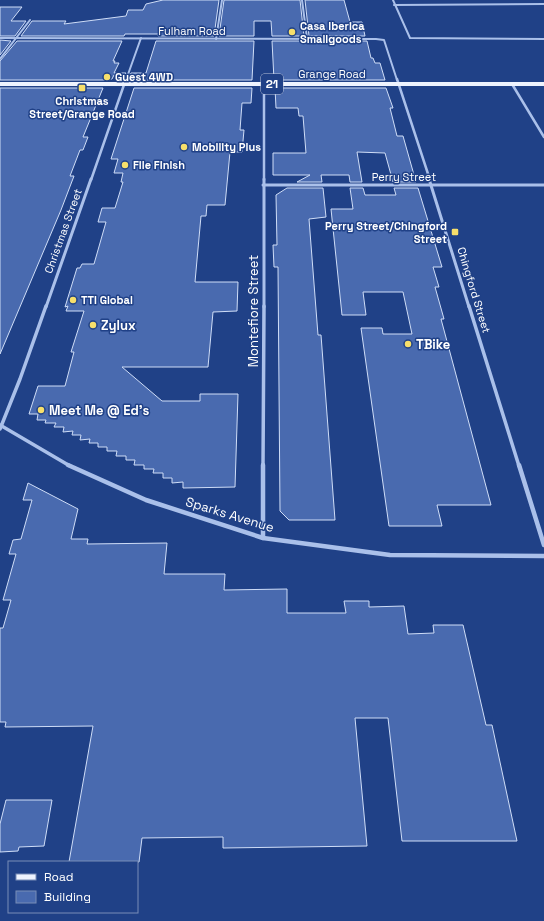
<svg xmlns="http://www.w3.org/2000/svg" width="544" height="921" font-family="'Space Grotesk',sans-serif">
  <rect width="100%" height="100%" fill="#204187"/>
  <g fill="#496aaf" stroke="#cfddf7">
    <polygon points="163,0 219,0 214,36 158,36 159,34 125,34 124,36 21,36 32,21 66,21 64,24 126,16 128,10 143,10 146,4"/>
    <polygon points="224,0 300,0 304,36 272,36 271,21 254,21 254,36 219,36"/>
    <polygon points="305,0 344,0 350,22 362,22 365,36 309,36"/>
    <polygon points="0,7 22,7 11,21 26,21 15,36 0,36"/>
    <polygon points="0,40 11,41 0,55"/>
    <polygon points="17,41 122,41 113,61 115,61 114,63 119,63 114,73 126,73 123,79 114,75 112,79 107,79 106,80 0,80 0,61"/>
    <polygon points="156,41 254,41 252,80 128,80 131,73 146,73"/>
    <polygon points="272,41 367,41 371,58 373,58 375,63 380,63 385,80 274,80"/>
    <polygon points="0,88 103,88 83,137 88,137 83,150 80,150 70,176 74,176 61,210 0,354"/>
    <polygon points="134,88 252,88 251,103 242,103 240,130 244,130 242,152 230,152 225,205 207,205 206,216 201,216 195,282 238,282 237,311 213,312 208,367 122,367 162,401 200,401 200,394 238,394 235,487 183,488 183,482 172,483 172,478 163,478 163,473 153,473 154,469 144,469 144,465 134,465 135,460 126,460 126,456 116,456 117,451 107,451 107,447 98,447 98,443 89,443 90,439 80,440 81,435 72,435 73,431 63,432 64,427 54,427 56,423 45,423 46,420 37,420 38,414 29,414 38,386 65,386 74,352 71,352 84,311 66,311 68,306 65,307 77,268 80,268 82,264 94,264 106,222 98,222 102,208 115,208 123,182 121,182 123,173 114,173 118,159 111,159"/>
    <polygon points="275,88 386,88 393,108 390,108 397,136 403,136 416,182 393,182 385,153 357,152 362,182 350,182 349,175 321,175 322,182 297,182 310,175 273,175 273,153 306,153 303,116 299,116 298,108 276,108"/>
    <polygon points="287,188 323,188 326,217 309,219 318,335 321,335 335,520 289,520 280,511 278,267 274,267 273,245 277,245 276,195"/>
    <polygon points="350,188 363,188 365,195 396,195 394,188 418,188 442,267 433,267 439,287 435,287 444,319 441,319 491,505 437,505 442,526 389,526 361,328 382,328 383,334 412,334 403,292 363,292 366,315 342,315 331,209 353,209"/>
    <polygon points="28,483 78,509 71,539 88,539 87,544 167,543 164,574 225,574 224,590 287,589 287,613 346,613 344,601 369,601 369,607 404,606 408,634 434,633 433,625 463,625 486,725 492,725 517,841 402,841 388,718 355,718 367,846 223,848 223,837 142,838 139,862 69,862 93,726 5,727 6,722 0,722 0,628 3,628 11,600 3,600 16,554 9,554 13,540 21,539 32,500 23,500"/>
    <polygon points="6,800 52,800 44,846 19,847 18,851 0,852 0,824"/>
  </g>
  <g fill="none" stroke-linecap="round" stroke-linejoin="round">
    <g stroke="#aac0ea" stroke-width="2">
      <polyline points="302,0 307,38"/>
      <polyline points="393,0 410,38 544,39"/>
      <polyline points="394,5 544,4"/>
      <polyline points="0,38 376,39 384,40 397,80"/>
      <polyline points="216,39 222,0"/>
      <polyline points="0,59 30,20"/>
      <polyline points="126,80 141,38"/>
    </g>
    <g stroke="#aac0ea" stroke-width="2.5">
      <polyline points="397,79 430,180"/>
      <polyline points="512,84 544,137"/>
      <polyline points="91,180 126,79"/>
      <polyline points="264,180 264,84"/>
    </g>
    <g stroke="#aac0ea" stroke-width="3">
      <polyline points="429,179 469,307"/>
      <polyline points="263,185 544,185"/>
      <polyline points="46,307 91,179"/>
      <polyline points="264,307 264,179"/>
    </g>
    <g stroke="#aac0ea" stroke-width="3.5">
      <polyline points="469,306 519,466"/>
      <polyline points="0,425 70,466"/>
      <polyline points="0,429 20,379 46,306"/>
      <polyline points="263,466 264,306"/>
    </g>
    <g stroke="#aac0ea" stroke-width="4.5">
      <polyline points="68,465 146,500 263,538 390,555 544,556"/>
      <polyline points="519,465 544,545"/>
      <polyline points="263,538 263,465"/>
    </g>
    <rect fill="#eef3fe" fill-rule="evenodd" x="0" y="82" width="544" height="4"/>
  </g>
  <g fill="#f7df6b" stroke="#204187" stroke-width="1.5">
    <circle cx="292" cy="32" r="4"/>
    <circle cx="107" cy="77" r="4"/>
    <rect x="78" y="84" width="8" height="8" rx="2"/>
    <circle cx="184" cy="147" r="4"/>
    <circle cx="125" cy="165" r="4"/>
    <rect x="451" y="228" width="8" height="8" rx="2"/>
    <circle cx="73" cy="300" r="4"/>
    <circle cx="93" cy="325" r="4"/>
    <circle cx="408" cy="344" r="4"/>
    <circle cx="41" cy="410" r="4"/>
  </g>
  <g text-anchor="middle" stroke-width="3" stroke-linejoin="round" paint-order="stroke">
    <g font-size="11" font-weight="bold" fill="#fff" stroke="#204187" text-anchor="start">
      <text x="300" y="30">Casa Iberica<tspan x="300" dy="13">Smallgoods</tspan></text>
      <text x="115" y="81">Guest 4WD</text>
      <text x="82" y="105" text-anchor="middle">Christmas<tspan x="82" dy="13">Street/Grange Road</tspan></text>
      <text x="192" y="151">Mobility Plus</text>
      <text x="133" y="169">File Finish</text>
      <text x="447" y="230" text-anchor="end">Perry Street/Chingford<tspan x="447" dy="13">Street</tspan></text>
      <text x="81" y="304">TTI Global</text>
    </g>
    <g font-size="11" fill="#fff" stroke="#204187">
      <text x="192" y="35">Fulham Road</text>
      <text x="332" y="78">Grange Road</text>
      <text x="404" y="181">Perry Street</text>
      <text transform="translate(63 231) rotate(-70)" y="4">Christmas Street</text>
      <text transform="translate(474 290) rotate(73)" y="4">Chingford Street</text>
    </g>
    <rect fill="#204187" stroke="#bcc6db" stroke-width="1" x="261" y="74" width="22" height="20" rx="3"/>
    <g font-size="12" font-weight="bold" fill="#fff">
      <text x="272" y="88">21</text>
    </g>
    <g font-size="13" fill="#fff" stroke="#204187">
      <text transform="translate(253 311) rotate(-90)" y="5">Montefiore Street</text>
      <text transform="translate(230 514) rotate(17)" y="5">Sparks Avenue</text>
    </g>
    <g font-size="13" font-weight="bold" fill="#fff" stroke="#204187" text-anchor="start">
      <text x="101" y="330">Zylux</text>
      <text x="416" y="349">TBike</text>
      <text x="49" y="415">Meet Me @ Ed’s</text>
    </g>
  </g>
  <rect x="8" y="861" width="130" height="52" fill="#204187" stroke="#798db7"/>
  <rect x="16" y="874" width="20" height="6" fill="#eef3fe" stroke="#798db7"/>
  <text x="44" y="881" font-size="12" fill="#ffffff">Road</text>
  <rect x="16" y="891" width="20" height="12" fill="#496aaf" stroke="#798db7"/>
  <text x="44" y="901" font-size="12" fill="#ffffff">Building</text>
</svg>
